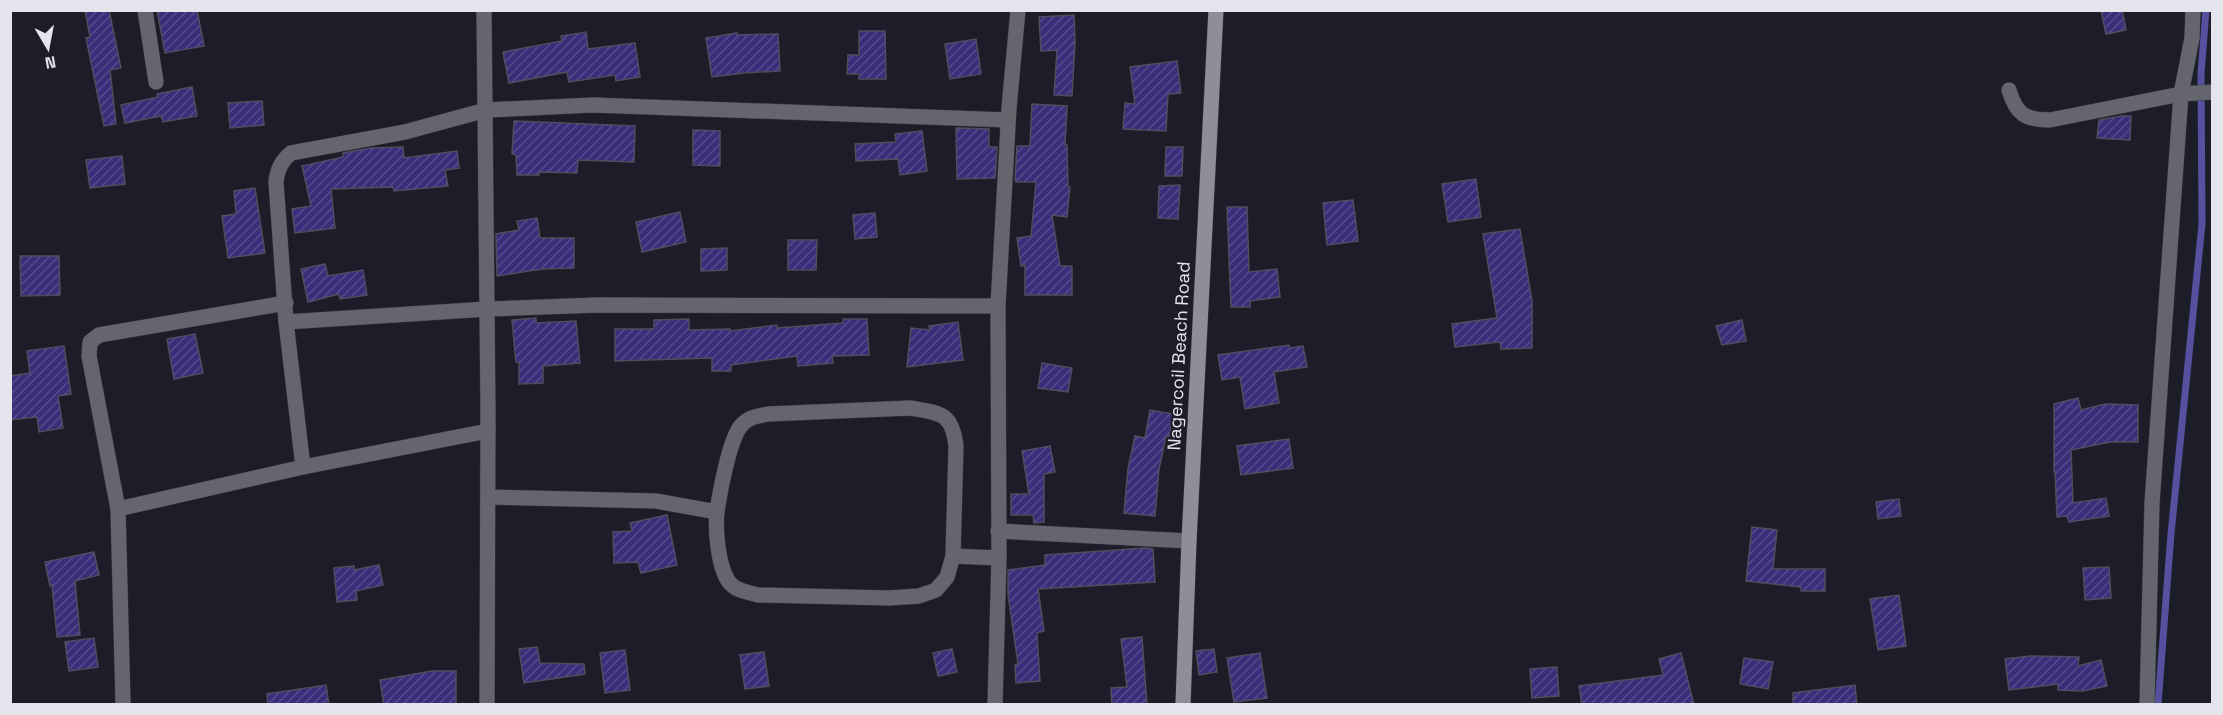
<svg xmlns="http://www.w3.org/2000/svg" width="2223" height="715" font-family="'Space Grotesk',sans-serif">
  <defs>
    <pattern id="building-hatch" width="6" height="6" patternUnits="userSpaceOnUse" patternTransform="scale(1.5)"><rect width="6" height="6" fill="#382e79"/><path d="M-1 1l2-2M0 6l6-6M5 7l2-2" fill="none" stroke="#554c8c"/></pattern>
  </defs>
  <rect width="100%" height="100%" fill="#1d1d2a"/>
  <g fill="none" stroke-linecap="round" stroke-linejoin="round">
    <polyline stroke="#56519f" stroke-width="7" points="2158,704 2171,534 2202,224 2201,74 2206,10"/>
  </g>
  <g fill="url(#building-hatch)" stroke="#4e4e5e" stroke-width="1.5">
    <polygon points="85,10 109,10 121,68 110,70 116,124 104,126 86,38 90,37"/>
    <polygon points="157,10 197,10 204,46 165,53"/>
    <polygon points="2101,10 2122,10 2126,30 2106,34"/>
    <polygon points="1074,15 1075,42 1072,96 1054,95 1057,50 1041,51 1039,17"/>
    <polygon points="859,31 885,31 886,79 859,79 859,74 847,74 848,55 859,55"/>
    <polygon points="586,32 588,49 635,43 640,77 616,81 615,75 569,82 567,72 509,83 503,52 562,41 561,36"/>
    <polygon points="737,33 737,35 778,34 780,71 743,73 712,77 706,38"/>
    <polygon points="976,39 981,74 950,79 945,44"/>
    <polygon points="1177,61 1181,93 1168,94 1166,131 1123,129 1125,103 1135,104 1130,67"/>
    <polygon points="192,87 197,116 163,122 161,116 125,123 121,105 158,97 157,94"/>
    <polygon points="262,101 264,125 230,128 228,103"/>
    <polygon points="1032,104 1067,106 1065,145 1067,145 1068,187 1070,187 1067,217 1052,215 1060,266 1072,266 1072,295 1025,295 1025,265 1021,266 1017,238 1031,236 1036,182 1016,182 1015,178 1017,146 1030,146"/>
    <polygon points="2122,116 2131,116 2130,140 2097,138 2099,120"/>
    <polygon points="514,121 635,126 634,162 578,160 577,173 539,172 539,175 517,175 516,155 512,154"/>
    <polygon points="956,128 989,129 989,147 997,147 995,178 957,179"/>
    <polygon points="693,130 720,131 720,166 693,165"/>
    <polygon points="922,131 927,171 900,175 898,159 856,161 855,144 896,142 895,134"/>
    <polygon points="403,147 404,158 457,151 459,168 445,170 448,186 394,191 393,187 331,189 335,228 295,233 292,209 311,206 302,166 343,157 343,153 371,148"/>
    <polygon points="1166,147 1183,147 1182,176 1165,176"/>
    <polygon points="122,156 125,184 90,188 86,160"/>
    <polygon points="1476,179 1481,217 1448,222 1442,184"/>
    <polygon points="1180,185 1178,219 1158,218 1159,186"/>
    <polygon points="255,188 265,253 228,258 222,216 236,214 234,191"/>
    <polygon points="1353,200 1358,241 1327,245 1323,203"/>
    <polygon points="1227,207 1247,207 1249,272 1277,269 1280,297 1250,301 1250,307 1231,307"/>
    <polygon points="680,212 686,242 642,252 636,222"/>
    <polygon points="875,213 877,237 855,239 853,215"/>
    <polygon points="537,218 540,238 574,238 574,268 542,269 497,276 496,234 519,230 517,221"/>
    <polygon points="1520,229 1532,301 1532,348 1501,349 1500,342 1455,347 1452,324 1497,318 1483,234"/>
    <polygon points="788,240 817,240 816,270 788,270"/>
    <polygon points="727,248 727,270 701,271 701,249"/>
    <polygon points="20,256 59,256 60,295 21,296"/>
    <polygon points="325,264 328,276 363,270 367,295 340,299 339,294 308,302 301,269"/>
    <polygon points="536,318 536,323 576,321 580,363 543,366 543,383 519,384 519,362 516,362 512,320"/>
    <polygon points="689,319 689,330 730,329 730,331 777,325 777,328 843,323 843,319 867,319 869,355 832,356 833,363 798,366 797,356 731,365 731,371 712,371 712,358 615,361 615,329 654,329 654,320"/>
    <polygon points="1742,320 1746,341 1722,345 1716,326"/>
    <polygon points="958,322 963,360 907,367 911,328 930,330 929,326"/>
    <polygon points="195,334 203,373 174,379 167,339"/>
    <polygon points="1289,345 1290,348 1303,346 1307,367 1274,372 1279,403 1245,409 1240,377 1222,380 1218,355"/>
    <polygon points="64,346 71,394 58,396 63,428 39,432 37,417 10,420 10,376 30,373 27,351"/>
    <polygon points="1042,363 1072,368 1068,392 1038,388"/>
    <polygon points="2078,398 2081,410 2105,404 2138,405 2138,442 2110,442 2071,450 2073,503 2106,498 2109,516 2069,522 2067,516 2057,517 2055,472 2054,472 2054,404"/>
    <polygon points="1150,410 1173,414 1169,437 1166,436 1159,469 1155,516 1124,513 1128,468 1135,436 1145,438"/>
    <polygon points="1289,439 1293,468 1241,475 1237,446"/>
    <polygon points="1050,446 1055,472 1044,474 1044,522 1034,523 1033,515 1011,515 1011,494 1029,494 1022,451"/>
    <polygon points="1899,499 1901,516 1878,519 1876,502"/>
    <polygon points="667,515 677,565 641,573 638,562 614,563 613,532 632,531 630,523"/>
    <polygon points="1752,527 1777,530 1773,569 1825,569 1825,591 1801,591 1801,587 1746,581"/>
    <polygon points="1145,548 1153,549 1155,582 1038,589 1044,631 1037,633 1040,681 1016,683 1015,665 1018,664 1008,594 1008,570 1045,565 1045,555"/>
    <polygon points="94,552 99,575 75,581 80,635 57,637 52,585 50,586 45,562"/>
    <polygon points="379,565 383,585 356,591 357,600 337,602 334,568 354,566 354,570"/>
    <polygon points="2109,567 2111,598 2085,600 2083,568"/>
    <polygon points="1899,595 1906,646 1878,650 1870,599"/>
    <polygon points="1142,637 1147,705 1112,705 1111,688 1127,687 1121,639"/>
    <polygon points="94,638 98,667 69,671 65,642"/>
    <polygon points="537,647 540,663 584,664 585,674 524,683 519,649"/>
    <polygon points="952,649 957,672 938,676 933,653"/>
    <polygon points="1214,649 1217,672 1199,675 1196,651"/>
    <polygon points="625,650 630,690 605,693 600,653"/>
    <polygon points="764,652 769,686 745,689 740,655"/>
    <polygon points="1260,653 1267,698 1234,702 1227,658"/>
    <polygon points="1681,653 1694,705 1582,705 1579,686 1663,675 1659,659"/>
    <polygon points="2031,656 2079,657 2078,666 2101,660 2107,686 2083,691 2058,690 2058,684 2009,690 2005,659"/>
    <polygon points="1744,658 1773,662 1768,689 1740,684"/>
    <polygon points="1557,667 1559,696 1532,698 1530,669"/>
    <polygon points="432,671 456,671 456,705 384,705 380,680"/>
    <polygon points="326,685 329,705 268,705 267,694"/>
    <polygon points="1855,685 1857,705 1793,705 1793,693"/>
  </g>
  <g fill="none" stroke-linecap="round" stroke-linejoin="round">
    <g stroke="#393945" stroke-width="16">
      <g id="minor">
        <polyline points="145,10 156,82"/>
        <polyline points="484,10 488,411 487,704"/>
        <path d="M 2009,90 C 2016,114 2025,120 2050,120 L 2181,94 L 2212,92"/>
        <polyline points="286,322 487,309 597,305 998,306 1009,108 1018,10"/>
        <path d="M 910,408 C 940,413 952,412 956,446 L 953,556 L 947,577 L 936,590 L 919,596 L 889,598 L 758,595 C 747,592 736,591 729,582 C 718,567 715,529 717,511 C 720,492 729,442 740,427 C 747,417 758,416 768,414 Z"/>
        <path d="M 303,467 L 286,322 L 276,182 C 277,170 281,161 291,153 L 405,132 L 486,110 L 593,105 L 1008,120"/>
        <polyline points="488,497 656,501 717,512"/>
        <polyline points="118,509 303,467 488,431"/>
        <polyline points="998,531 1189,541"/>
        <polyline points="953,556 999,558"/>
        <polyline points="123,704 118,509 89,356 90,342 99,335 286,303"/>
        <polyline points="995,704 999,558 998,306"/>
        <polyline points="2147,704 2152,503 2181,94 2192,38 2193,10"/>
      </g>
    </g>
    <g stroke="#393945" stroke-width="16">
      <polyline id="secondary" points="1183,704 1189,541 1216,10"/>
    </g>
    <use href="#minor" stroke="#65656d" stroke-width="15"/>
    <use href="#secondary" stroke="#8e8e9a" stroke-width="15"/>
  </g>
  <g text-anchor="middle" stroke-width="4.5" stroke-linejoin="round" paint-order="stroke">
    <g font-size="18" fill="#e4e4ed" stroke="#1d1d2a">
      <text transform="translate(1179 356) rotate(-87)" y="6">Nagercoil Beach Road</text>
    </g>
  </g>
  <rect width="2223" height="715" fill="none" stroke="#e4e4ed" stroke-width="24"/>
  <g transform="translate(48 48) rotate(170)" stroke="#1d1d2a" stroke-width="4.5" paint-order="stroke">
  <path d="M0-4.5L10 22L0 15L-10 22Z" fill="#e4e4ed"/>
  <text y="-9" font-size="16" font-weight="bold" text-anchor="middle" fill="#e4e4ed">N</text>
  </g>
</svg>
